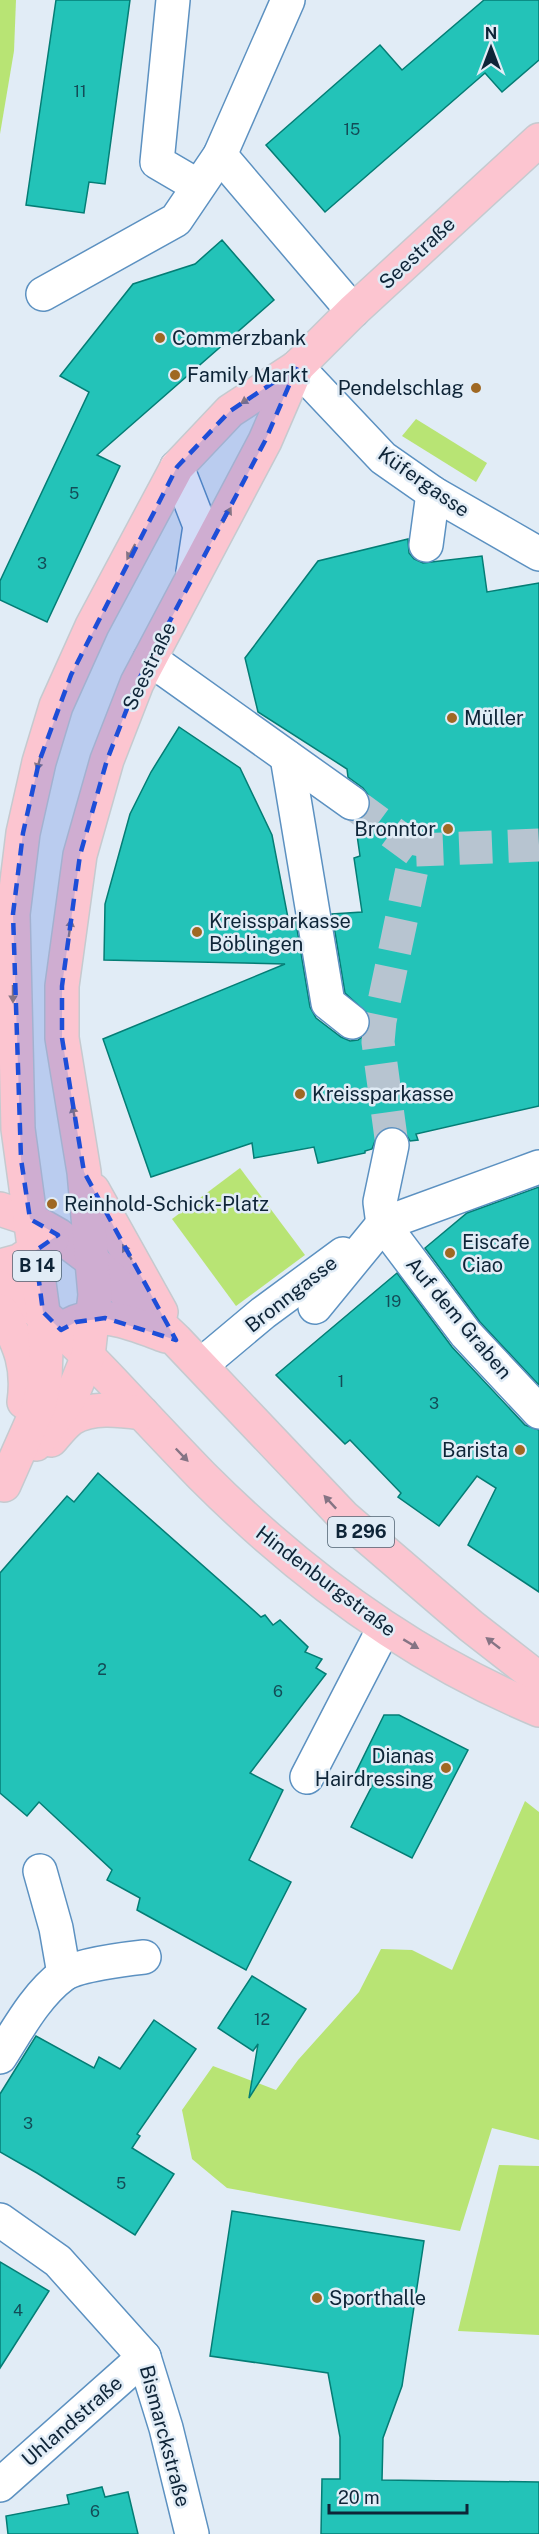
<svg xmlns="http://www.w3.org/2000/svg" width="539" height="2534" font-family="'Public Sans',sans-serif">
  <rect width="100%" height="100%" fill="#e1ecf6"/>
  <g fill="#b8e474">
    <polygon points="0,0 16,0 14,51 0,134"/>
    <polygon points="416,419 487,463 476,482 402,436"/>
    <polygon points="240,1168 305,1255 236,1306 172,1219"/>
    <polygon points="525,1801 539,1812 539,2140 492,2128 460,2231 227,2188 192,2159 182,2110 213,2066 276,2090 298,2060 359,1992 381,1949 412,1950 452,1970"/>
    <polygon points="499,2165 539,2166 539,2335 458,2331"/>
  </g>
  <g fill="#23c3b8" stroke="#047d75" stroke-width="1.5">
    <polygon points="56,0 130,0 105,184 89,182 84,213 26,205"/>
    <polygon points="484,0 539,0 539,60 502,92 485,73 325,212 266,145 380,45 402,70"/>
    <polygon points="222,240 274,300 97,455 120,466 47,622 0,600 0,581 89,392 60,376 133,284 195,264"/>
    <polygon points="408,539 409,553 414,559 423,563 482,556 487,592 539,583 539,1106 416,1134 418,1140 410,1141 404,1131 396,1127 387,1127 378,1133 372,1149 365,1151 365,1153 318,1163 314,1147 254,1158 252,1143 151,1177 103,1039 285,964 104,960 105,904 130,814 151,772 179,727 240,768 272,835 288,918 295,917 310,1007 316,1018 341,1037 350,1041 358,1040 366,1034 370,1025 369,1015 345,993 332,914 362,912 354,858 360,856 355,821 360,820 368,813 371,804 369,796 363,788 348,777 347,769 258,712 245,658 318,561"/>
    <polygon points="539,1187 539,1385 480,1322 425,1248 467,1213"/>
    <polygon points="397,1273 452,1347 525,1425 539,1430 539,1592 468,1545 496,1488 477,1476 439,1526 398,1497 401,1493 350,1440 345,1444 276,1375"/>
    <polygon points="98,1473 261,1617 265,1615 273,1625 280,1620 308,1647 305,1652 322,1659 316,1668 326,1674 250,1773 283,1790 249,1860 291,1882 246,1970 137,1910 140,1898 107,1880 112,1870 39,1802 27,1816 0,1793 0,1573 67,1496 74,1502"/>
    <polygon points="384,1715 399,1715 468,1750 412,1858 351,1827 372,1786 354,1776"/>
    <polygon points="252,1976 306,2009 249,2098 258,2044 253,2051 218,2028"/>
    <polygon points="154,2020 196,2049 137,2134 140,2136 132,2148 174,2174 135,2235 37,2173 0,2152 0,2094 36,2036 94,2068 99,2057 120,2069"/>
    <polygon points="232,2211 424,2241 402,2386 383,2438 382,2480 539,2482 539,2534 321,2534 322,2479 340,2479 340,2437 328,2373 210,2356"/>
    <polygon points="0,2262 49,2291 0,2368"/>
    <polygon points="102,2487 105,2497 128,2492 138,2534 8,2534 6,2516 69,2504 67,2495"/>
  </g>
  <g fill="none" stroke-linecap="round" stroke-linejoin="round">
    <g stroke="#b7c4d0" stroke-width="33" stroke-dasharray="33 16" stroke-linecap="butt">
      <polyline points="352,803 416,850"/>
      <polyline points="392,1145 378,1042 380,1021 416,850 539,845"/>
    </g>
    <g stroke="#5c91c1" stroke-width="36">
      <g id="minor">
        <polyline points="173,0 157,162 198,186"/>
        <polyline points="220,155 353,311"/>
        <polyline points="43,294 176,220 220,155 288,0"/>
        <polyline points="297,367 383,458 433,493 539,554"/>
        <polyline points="177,467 200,526 193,572"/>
        <polyline points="426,545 433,493"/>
        <polyline points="150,659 352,803"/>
        <polyline points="287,757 328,1003 352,1022"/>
        <polyline points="383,1224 466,1334 539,1412"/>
        <polyline points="383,1224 380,1202 392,1145"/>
        <polyline points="315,1307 383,1224 539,1167"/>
        <polyline points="201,1365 263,1313 343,1254"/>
        <polyline points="307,1777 384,1628"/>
        <polyline points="40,1871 56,1928 64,1974"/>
        <path d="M 0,2057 C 18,2029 36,1995 63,1975 C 77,1965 126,1959 144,1957"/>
        <polyline points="0,2220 58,2261 144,2357 166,2428 192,2534"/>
        <polyline points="0,2485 144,2357"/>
      </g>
    </g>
    <g stroke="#c5cacf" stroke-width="36">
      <g id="major">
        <polyline points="93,1190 161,1312"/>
        <polyline points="0,1209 30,1219 58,1235 94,1262 176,1340 344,1517 471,1626 539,1679"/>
        <polyline points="0,1266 19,1261 52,1239"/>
        <path d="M 0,1288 C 46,1310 76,1344 111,1380 C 141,1412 171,1444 202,1476 C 299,1573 411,1657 539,1710"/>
        <path d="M 0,1311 L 4,1315 C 20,1346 29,1366 24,1402"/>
        <path d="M 71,1324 C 100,1308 138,1326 166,1336"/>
        <path d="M 51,1440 C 57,1433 64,1424 71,1419 C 91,1406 120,1410 142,1413"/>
        <polyline points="36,1444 64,1406 75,1388 88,1356 95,1295 84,1172 62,1038 62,986 80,855 107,760 137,683 265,441 297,367"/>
        <polyline points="4,1485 39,1406 45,1378 46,1351 43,1312 18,1129 13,914 23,833 39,762 56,706 92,626 177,467 230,411 297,367 353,311 539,140"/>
      </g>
    </g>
    <use href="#minor" stroke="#fff" stroke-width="33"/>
    <use href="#major" stroke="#fcc5d0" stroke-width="33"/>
  </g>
  <defs><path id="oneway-solid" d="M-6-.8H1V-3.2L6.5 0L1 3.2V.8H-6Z" transform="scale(1.5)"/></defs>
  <g fill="#857484">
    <use href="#oneway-solid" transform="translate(248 399) rotate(147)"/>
    <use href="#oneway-solid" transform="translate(227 515) rotate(-62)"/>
    <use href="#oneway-solid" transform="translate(131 552) rotate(118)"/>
    <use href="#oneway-solid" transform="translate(39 762) rotate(105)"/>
    <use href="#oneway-solid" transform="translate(70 928) rotate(-82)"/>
    <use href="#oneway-solid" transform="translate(13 994) rotate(90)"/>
    <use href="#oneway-solid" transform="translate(74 1114) rotate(-101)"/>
    <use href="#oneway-solid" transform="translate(127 1252) rotate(-121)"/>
    <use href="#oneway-solid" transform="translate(182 1455) rotate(46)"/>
    <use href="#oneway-solid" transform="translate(330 1502) rotate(-133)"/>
    <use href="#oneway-solid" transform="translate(493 1643) rotate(-142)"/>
    <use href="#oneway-solid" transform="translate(411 1644) rotate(31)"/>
  </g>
  <path fill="#1d4ed8" fill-opacity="0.2" stroke="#1d4ed8" stroke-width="4.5" stroke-dasharray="12 8" stroke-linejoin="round" d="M 297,367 L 265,441 L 137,683 L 107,760 L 80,855 L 62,986 L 62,1038 L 84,1172 L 176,1340 L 105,1318 L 76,1322 L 61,1330 L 43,1312 L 35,1251 L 58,1235 L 30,1219 L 21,1159 L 13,914 L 23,833 L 39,762 L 71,675 L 177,467 L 230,411 Z"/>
  <g fill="#9f6823" stroke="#e1ecf6" stroke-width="2">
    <circle cx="160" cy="338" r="6"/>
    <circle cx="175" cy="375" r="6"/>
    <circle cx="476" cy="388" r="6"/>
    <circle cx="452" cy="718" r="6"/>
    <circle cx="448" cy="829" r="6"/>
    <circle cx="197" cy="932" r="6"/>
    <circle cx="300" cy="1094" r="6"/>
    <circle cx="52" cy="1204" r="6"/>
    <circle cx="450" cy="1253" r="6"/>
    <circle cx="520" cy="1450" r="6"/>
    <circle cx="446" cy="1768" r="6"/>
    <circle cx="317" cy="2298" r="6"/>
  </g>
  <g text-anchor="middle" stroke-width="5" stroke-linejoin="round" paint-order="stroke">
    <g font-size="16" fill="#134c57">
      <text x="80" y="97">11</text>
      <text x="352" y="135">15</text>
      <text x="74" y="499">5</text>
      <text x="42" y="569">3</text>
      <text x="393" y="1307">19</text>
      <text x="341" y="1387">1</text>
      <text x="434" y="1409">3</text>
      <text x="102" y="1675">2</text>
      <text x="278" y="1697">6</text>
      <text x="262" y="2025">12</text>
      <text x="28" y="2129">3</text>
      <text x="121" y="2189">5</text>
      <text x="18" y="2316">4</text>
      <text x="95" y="2517">6</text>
    </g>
    <g fill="#e1ecf6" stroke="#4d6070" stroke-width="1.5">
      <rect x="13" y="1251" width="48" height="30" rx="4.5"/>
      <rect x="328" y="1517" width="66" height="30" rx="4.5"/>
    </g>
    <g font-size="18" font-weight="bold" fill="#0e2437">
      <text x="37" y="1272">B 14</text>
      <text x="361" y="1538">B 296</text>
    </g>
    <g font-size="20" fill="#0e2437" stroke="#e1ecf6">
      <text transform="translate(417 253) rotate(-43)" y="7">Seestraße</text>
      <text transform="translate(424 482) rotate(35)" y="7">Küfergasse</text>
      <text transform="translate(149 666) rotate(-64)" y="7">Seestraße</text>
      <text transform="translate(291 1294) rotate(-38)" y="7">Bronngasse</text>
      <text transform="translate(459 1318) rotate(50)" y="7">Auf dem Graben</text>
      <text transform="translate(326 1581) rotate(37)" y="7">Hindenburgstraße</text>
      <text transform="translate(72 2421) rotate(-41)" y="7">Uhlandstraße</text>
      <text transform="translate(165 2436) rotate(75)" y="7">Bismarckstraße</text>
    </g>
    <g font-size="20" fill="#0e2437" stroke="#e1ecf6" text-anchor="start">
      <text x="172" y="345">Commerzbank</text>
      <text x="187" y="382">Family Markt</text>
      <text x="464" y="395" text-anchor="end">Pendelschlag</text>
      <text x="464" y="725">Müller</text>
      <text x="436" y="836" text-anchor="end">Bronntor</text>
      <text x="209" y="928">Kreissparkasse<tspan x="209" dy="23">Böblingen</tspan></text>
      <text x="312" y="1101">Kreissparkasse</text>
      <text x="64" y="1211">Reinhold-Schick-Platz</text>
      <text x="462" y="1249">Eiscafe<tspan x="462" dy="23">Ciao</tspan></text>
      <text x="508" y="1457" text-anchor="end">Barista</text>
      <text x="434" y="1763" text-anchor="end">Dianas<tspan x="434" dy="23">Hairdressing</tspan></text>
      <text x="329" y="2305">Sporthalle</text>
    </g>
  </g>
  <g transform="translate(491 48)" stroke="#e1ecf6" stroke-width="4.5" paint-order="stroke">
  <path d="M0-4.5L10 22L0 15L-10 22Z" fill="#0e2437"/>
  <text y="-9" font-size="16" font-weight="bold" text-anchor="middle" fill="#0e2437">N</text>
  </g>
  <path d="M329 2504v9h138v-9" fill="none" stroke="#0e2437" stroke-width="3"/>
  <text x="338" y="2504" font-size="18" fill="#0e2437" stroke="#e1ecf6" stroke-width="4.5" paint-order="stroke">20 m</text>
</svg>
